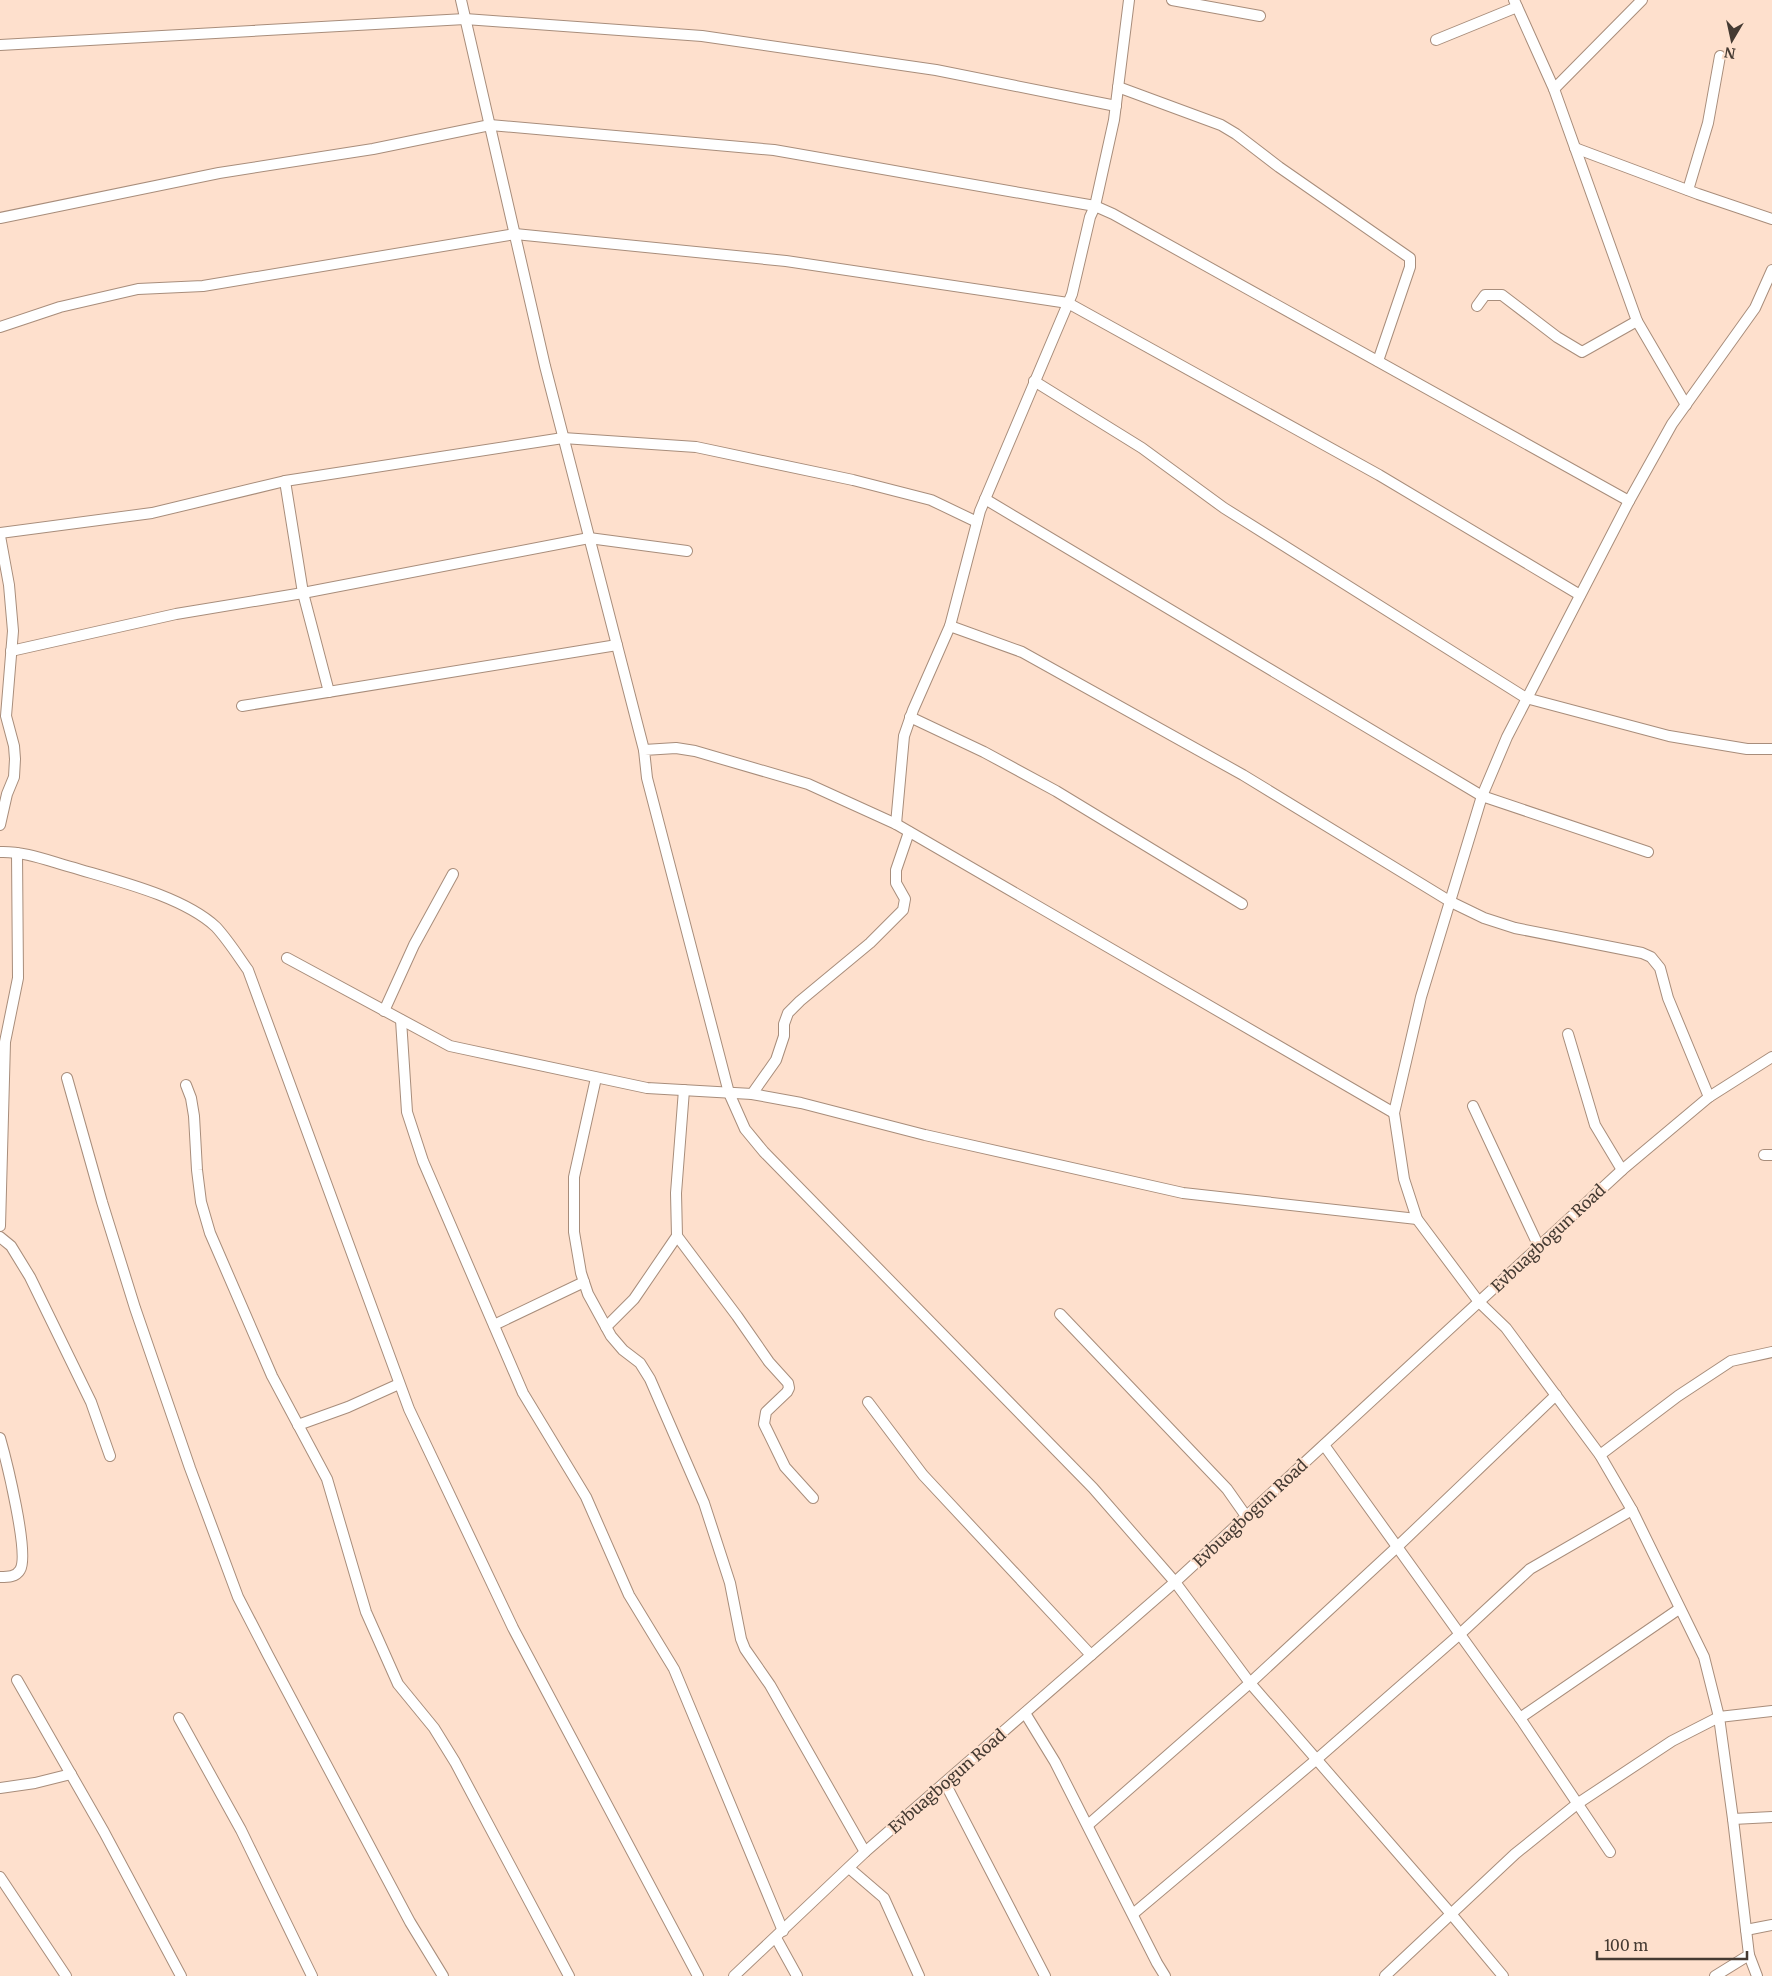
<svg xmlns="http://www.w3.org/2000/svg" width="1772" height="1976" font-family="Merriweather,serif">
  <rect width="100%" height="100%" fill="#fee0cd"/>
  <g fill="none" stroke-linecap="round" stroke-linejoin="round">
    <g stroke="#a88d7b" stroke-width="12">
      <g id="minor">
        <polyline points="461,0 545,366 644,750"/>
        <polyline points="1172,0 1260,16"/>
        <polyline points="1514,0 1554,89 1642,0"/>
        <polyline points="1436,40 1517,7"/>
        <polyline points="0,45 465,19 702,36 936,70 1116,106"/>
        <polyline points="1118,87 1221,125 1236,134 1279,167 1410,258 1410,267 1378,361"/>
        <polyline points="1554,89 1637,321 1686,405"/>
        <polyline points="1575,148 1698,194 1772,219"/>
        <polyline points="1688,190 1708,123 1720,56"/>
        <polyline points="0,218 219,173 373,149 490,125 774,150 1095,206 1114,120 1129,0"/>
        <polyline points="1477,306 1485,295 1502,295 1557,337 1582,352 1637,321"/>
        <polyline points="0,327 60,307 138,289 203,286 515,234 786,261 1068,303 1379,475 1580,595"/>
        <polyline points="1034,381 1142,448 1224,508 1526,698 1669,736 1747,749 1772,749"/>
        <polyline points="285,481 303,593 329,692"/>
        <polyline points="985,499 1482,796 1648,852"/>
        <polyline points="0,533 152,513 285,481 563,438 696,447 853,480 931,500 977,522"/>
        <polyline points="0,536 9,585 13,631 6,716 14,746 15,759 14,777 7,794 0,825"/>
        <polyline points="950,626 1022,652 1243,775 1451,902 1484,918 1515,928 1642,953 1651,957 1660,968 1668,998 1709,1097"/>
        <polyline points="11,651 176,614 303,593 589,538 687,551"/>
        <polyline points="242,706 617,645"/>
        <polyline points="910,717 984,752 1056,791 1242,904"/>
        <polyline points="896,824 904,736 913,710 950,626 980,511 1072,294 1090,217 1095,206 1113,214 1629,501"/>
        <path d="M 0,852 C 24,851 49,861 71,867 C 114,880 183,896 216,927 C 228,940 238,956 248,970 L 409,1409 L 513,1628 L 698,1976"/>
        <polyline points="287,958 450,1046 647,1088 752,1094 801,1103 925,1135 1183,1193 1417,1219"/>
        <polyline points="384,1011 414,945 453,874"/>
        <polyline points="401,1020 407,1112 423,1161 523,1393 586,1497 629,1595 674,1669 783,1931"/>
        <polyline points="1568,1034 1595,1125 1622,1170"/>
        <polyline points="67,1078 102,1202 135,1308 190,1468 238,1597 268,1655 410,1922 443,1976"/>
        <polyline points="596,1078 574,1177 574,1232 581,1273 588,1294 611,1336 623,1350 640,1363 650,1379 704,1503 730,1583 741,1639 745,1649 770,1685 865,1852"/>
        <polyline points="186,1085 191,1098 194,1116 197,1170 201,1202 210,1233 272,1376 327,1479 366,1612 398,1684 434,1728 455,1762 569,1976"/>
        <polyline points="684,1090 676,1193 677,1236 737,1316 769,1362 788,1383 789,1388 787,1392 766,1412 764,1424 785,1467 813,1498"/>
        <polyline points="752,1094 776,1060 784,1036 784,1024 788,1013 800,1001 870,943 903,910 905,899 896,883 896,870 909,832"/>
        <polyline points="1473,1106 1539,1247"/>
        <polyline points="1394,1113 896,824 808,784 695,751 676,748 644,750 647,778 729,1093 745,1129 764,1152 1093,1488 1175,1582 1250,1683 1452,1915 1503,1976"/>
        <polyline points="1764,1155 1772,1155"/>
        <polyline points="0,1226 5,1042 18,978 17,853"/>
        <polyline points="0,1237 11,1246 30,1277 91,1402 110,1456"/>
        <polyline points="1060,1314 1227,1489 1246,1516"/>
        <polyline points="494,1325 584,1282"/>
        <polyline points="606,1327 634,1299 677,1236"/>
        <polyline points="868,1402 923,1475 1091,1655"/>
        <polyline points="298,1425 348,1407 399,1384"/>
        <path d="M 0,1438 C 6,1459 30,1555 20,1570 C 16,1577 8,1577 0,1577"/>
        <polyline points="1324,1445 1520,1718 1610,1852"/>
        <polyline points="1600,1455 1678,1396 1731,1361 1772,1352"/>
        <polyline points="17,1680 104,1832 181,1976"/>
        <polyline points="1025,1713 1055,1762 1157,1963 1165,1976"/>
        <polyline points="179,1718 241,1830 312,1976"/>
        <polyline points="1520,1718 1679,1609"/>
        <polyline points="945,1783 1045,1976"/>
        <polyline points="0,1788 35,1783 71,1774"/>
        <polyline points="1733,1819 1772,1817"/>
        <polyline points="1088,1825 1250,1683 1397,1547 1556,1395"/>
        <polyline points="849,1868 884,1898 919,1976"/>
        <polyline points="0,1877 66,1976"/>
        <polyline points="1133,1914 1317,1759 1460,1634 1530,1569 1632,1510"/>
        <polyline points="1746,1930 1772,1925"/>
        <polyline points="776,1938 797,1976"/>
        <polyline points="734,1976 865,1852 1175,1582 1622,1170 1709,1097 1772,1057"/>
        <polyline points="1385,1976 1515,1854 1577,1804 1672,1741 1719,1717 1772,1711"/>
        <polyline points="1715,1976 1749,1955"/>
        <polyline points="1757,1976 1749,1955 1733,1819 1719,1717 1704,1657 1632,1510 1600,1455 1506,1328 1479,1302 1417,1219 1404,1179 1394,1113 1421,997 1482,796 1507,737 1629,501 1672,424 1755,308 1772,270"/>
      </g>
    </g>
    <use href="#minor" stroke="#fff" stroke-width="10"/>
  </g>
  <g text-anchor="middle" stroke-width="4.5" stroke-linejoin="round" paint-order="stroke">
    <g font-size="16" fill="#453a32" stroke="#fee0cd">
      <text transform="translate(1548 1238) rotate(-43)" y="6">Evbuagbogun Road</text>
      <text transform="translate(1250 1513) rotate(-43)" y="6">Evbuagbogun Road</text>
      <text transform="translate(947 1781) rotate(-41)" y="6">Evbuagbogun Road</text>
    </g>
  </g>
  <g transform="translate(1732 40) rotate(189)" stroke="#fee0cd" stroke-width="4" paint-order="stroke">
  <path d="M0-4L9 19L0 12L-9 19Z" fill="#453a32"/>
  <text y="-8" font-size="14" font-weight="bold" text-anchor="middle" fill="#453a32">N</text>
  </g>
  <path d="M1597 1951v8h150v-8" fill="none" stroke="#453a32" stroke-width="2.5"/>
  <text x="1604" y="1951" font-size="15" fill="#453a32" stroke="#fee0cd" stroke-width="4" paint-order="stroke">100 m</text>
</svg>
